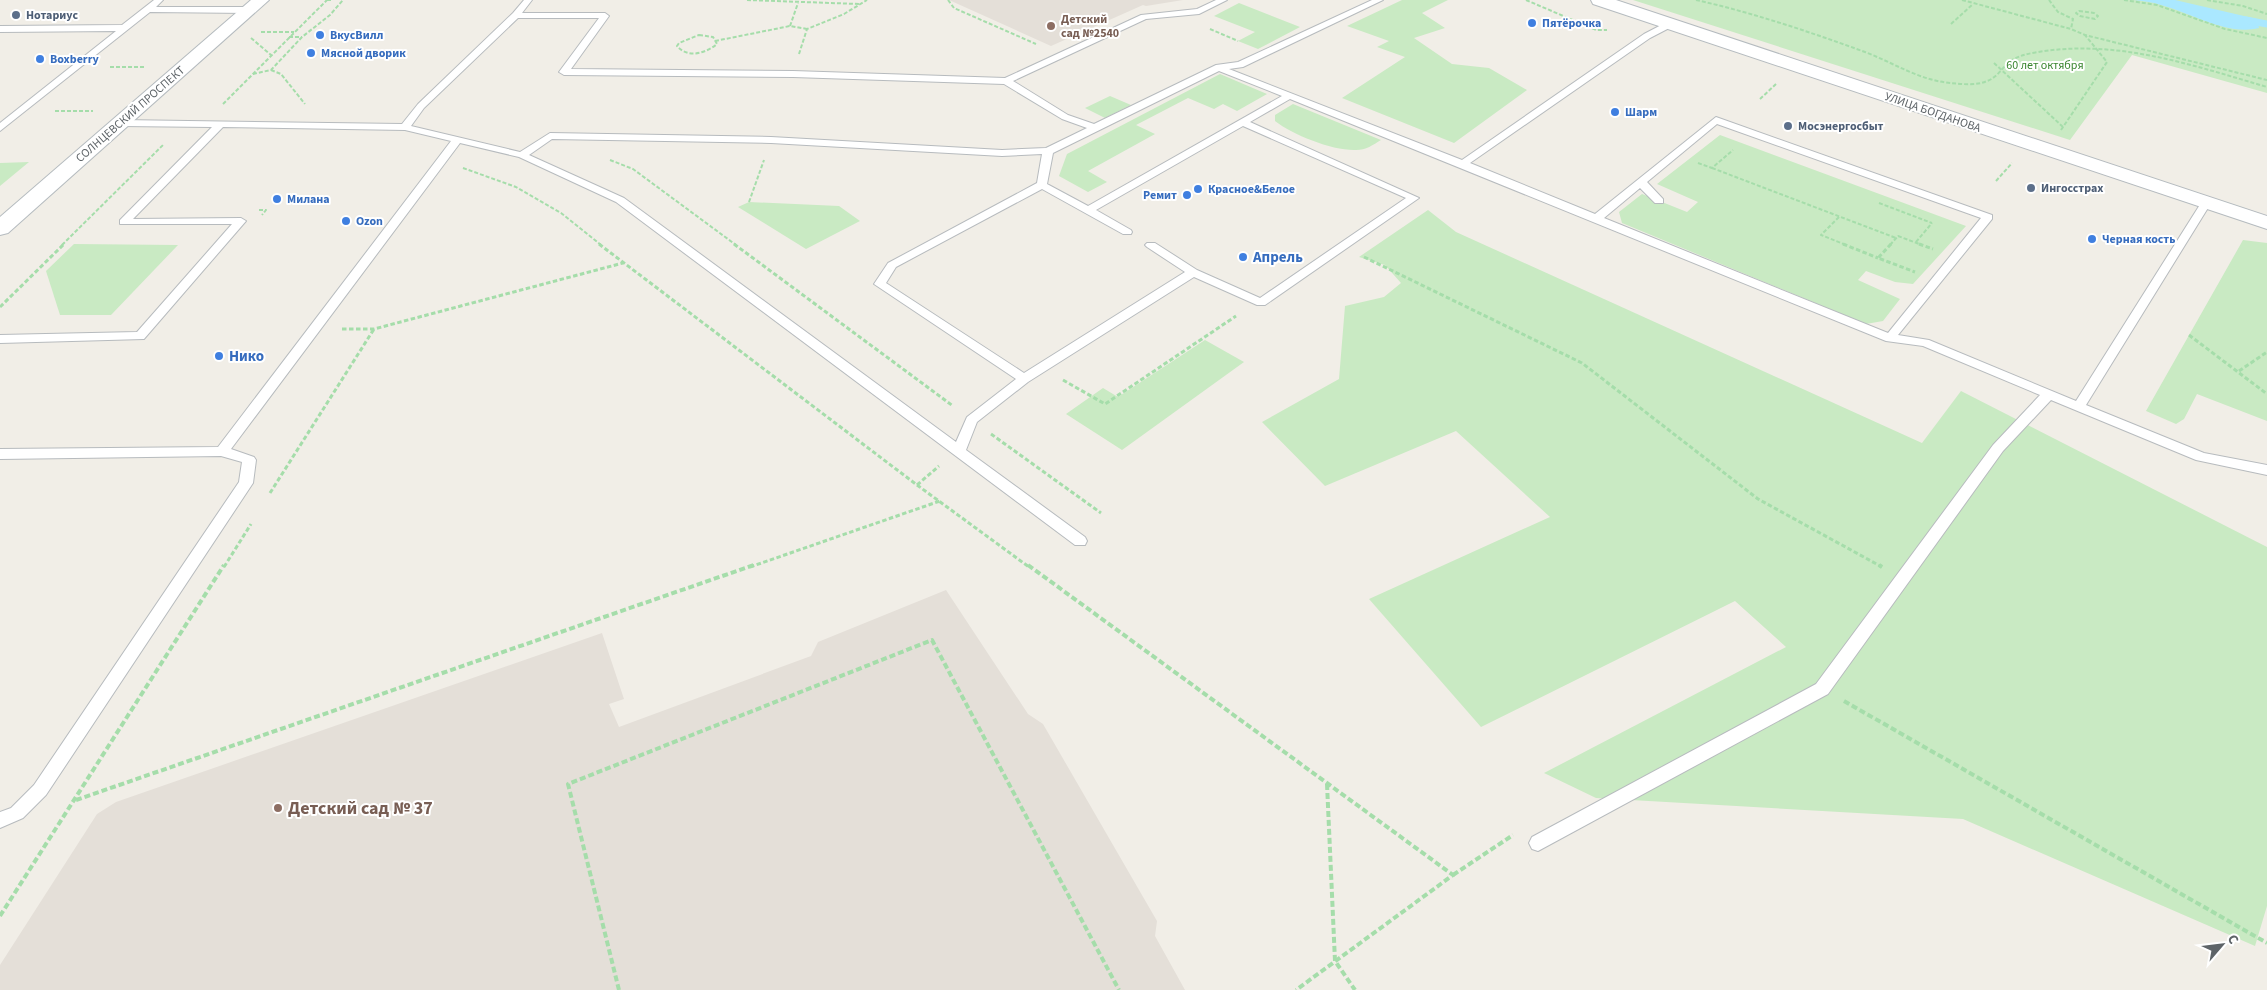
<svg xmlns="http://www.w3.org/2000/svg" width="2267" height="990" font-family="'Source Sans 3',sans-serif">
  <rect width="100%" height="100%" fill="#f1eee7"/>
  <g fill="#e4dfd8">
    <polygon points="949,0 1183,0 1146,6 1143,5 1051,46"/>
    <polygon points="946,590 1028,714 1043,724 1157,921 1155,936 1185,990 0,990 0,965 97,814 116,802 602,633 624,699 609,704 619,727 811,656 818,642"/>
  </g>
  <g fill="#c9eac3">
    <polygon points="1402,0 1448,0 1422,13 1445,28 1414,38 1452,64 1489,68 1527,90 1454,143 1342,98 1405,57 1377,47 1389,41 1347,26"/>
    <polygon points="1633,0 2267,0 2267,93 2132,55 2070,140"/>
    <polygon points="1239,3 1300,27 1258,49 1238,41 1255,32 1214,16"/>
    <polygon points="1220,74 1267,94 1237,111 1223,104 1214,109 1188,98 1136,125 1155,134 1088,171 1107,182 1088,192 1059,176 1067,154"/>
    <polygon points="1110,96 1131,105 1105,118 1085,108"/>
    <path d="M 1293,104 L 1381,140 C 1373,145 1366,150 1356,150 C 1333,151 1293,135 1275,121 L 1275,115 Z"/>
    <polygon points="1720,135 1966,226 1913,284 1895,282 1866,271 1858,280 1900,299 1883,321 1866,324 1622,223 1619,212 1642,194 1687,212 1698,202 1657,184"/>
    <polygon points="29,162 0,186 0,163"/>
    <polygon points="749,202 839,206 860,221 806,249 738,207"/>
    <polygon points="1428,210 1456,232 1922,443 1961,391 2267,547 2267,906 2255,946 1963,819 1596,798 1544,773 1786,647 1735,601 1481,727 1369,599 1550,517 1456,431 1325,486 1262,422 1339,379 1345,306 1384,297 1401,283 1385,265 1359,257"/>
    <polygon points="2243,240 2267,243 2267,421 2197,394 2184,419 2176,424 2146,411"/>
    <polygon points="74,244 178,245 111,315 60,315 46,271"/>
    <polygon points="1205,340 1244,362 1122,450 1066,414 1103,388 1118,397"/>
  </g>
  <path fill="#aae8ff" d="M 2134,0 L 2175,0 L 2257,19 L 2259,28 C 2227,36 2191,13 2161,5 C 2152,2 2142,1 2134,0 Z"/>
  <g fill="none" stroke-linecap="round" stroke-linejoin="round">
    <polyline stroke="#aae8ff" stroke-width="7" points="2246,20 2267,24"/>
    <g stroke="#b7bbbe" stroke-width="2">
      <g id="lane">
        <polygon points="154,0 163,0 156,7 249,7 253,10 249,13 150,12 0,131 0,123 116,31 0,32 0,26 122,25"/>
        <path d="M 524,0 L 532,0 L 522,13 L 605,13 L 609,16 L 571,69 L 793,71 L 1005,78 L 1141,15 L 1197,9 L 1216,0 L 1227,0 L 1199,14 L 1146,19 L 1013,81 L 1068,115 L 1094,124 L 1216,65 L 1238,62 L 1372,0 L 1383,0 L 1243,67 L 1229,69 L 1462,160 L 1644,34 L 1669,21 L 1675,21 L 1675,25 L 1650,38 L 1470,163 L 1595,214 L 1716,117 L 1992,215 L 1992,219 L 1898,335 L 1929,340 L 2076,401 L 2201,203 L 2202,201 L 2210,201 L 2211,203 L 2086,405 L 2204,453 L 2267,465 L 2267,475 L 2196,460 L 2051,400 L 2003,451 L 1828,694 L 1538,851 L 1532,849 L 1529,843 L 1532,837 L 1816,684 L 1993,445 L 2040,395 L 1923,346 L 1886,341 L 1290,99 L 1250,122 L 1419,198 L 1265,305 L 1257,305 L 1194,277 L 1028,382 L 977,422 L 966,450 L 1085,537 L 1087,541 L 1085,545 L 1075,545 L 616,202 L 519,157 L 460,143 L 231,449 L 254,457 L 256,460 L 253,483 L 46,795 L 23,818 L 0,828 L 0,812 L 11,808 L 34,785 L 239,482 L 242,462 L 221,456 L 0,459 L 0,449 L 218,447 L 451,141 L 405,130 L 223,127 L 133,219 L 241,218 L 246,221 L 144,339 L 0,343 L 0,335 L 137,332 L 232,224 L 120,224 L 120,220 L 212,127 L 121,126 L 116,123 L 121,120 L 402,124 L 418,104 L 513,13 ZM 518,18 L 599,18 L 559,72 L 564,75 L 793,77 L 1004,84 L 1062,119 L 1087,128 L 1046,148 L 1002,150 L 771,137 L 550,133 L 520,152 L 411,126 L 424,108 ZM 1219,71 L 1282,96 L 1088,206 L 1047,184 L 1053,153 ZM 1717,124 L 1981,218 L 1888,333 L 1604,218 L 1640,188 L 1655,203 L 1663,203 L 1663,199 L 1647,182 ZM 1243,126 L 1406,198 L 1260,298 L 1197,270 L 1155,243 L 1147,243 L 1145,245 L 1147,247 L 1185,272 L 1024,373 L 886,283 L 896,267 L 1042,189 L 1123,234 L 1131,234 L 1132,232 L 1131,230 L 1096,210 ZM 552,139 L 771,143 L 1002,156 L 1042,154 L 1037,183 L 888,263 L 874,284 L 1016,379 L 967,417 L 956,442 L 624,198 L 529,155 Z"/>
      </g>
    </g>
    <g stroke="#b5bbbf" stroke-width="2">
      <g id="secondary">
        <polygon points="251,0 269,0 8,233 0,235 0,217"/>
        <polygon points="1591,0 1616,0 2267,216 2267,229 1593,4"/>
      </g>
    </g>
    <g stroke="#a5ddaa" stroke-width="2" stroke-dasharray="4 2" stroke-linecap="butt">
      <polyline points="327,0 332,0"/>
      <polyline points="747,0 859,4"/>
      <polyline points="948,0 954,8 1036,44"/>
      <polyline points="1526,0 1596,30 1607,30"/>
      <path d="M 1696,0 C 1754,13 1810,32 1865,52 C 1894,63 1919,80 1950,83 C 1962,84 1976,86 1987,81 C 1996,78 2001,70 2007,64 C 2016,56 2026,54 2038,52 C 2118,39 2192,65 2267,87"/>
      <polyline points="1962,0 2071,29 2085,35 2267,80"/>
      <polyline points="2049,0 2058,12 2073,19 2071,29"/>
      <polyline points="2124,0 2157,5 2225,29 2267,38"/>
      <polyline points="2207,0 2243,6 2267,14"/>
      <polygon points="2079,11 2094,13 2098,16 2095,19 2080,16 2076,13"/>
      <polyline points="1951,24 1973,4"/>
      <polyline points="790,26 798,3"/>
      <polyline points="1210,29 1238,41"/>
      <polyline points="261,32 294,32"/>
      <path d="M 699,35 L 713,37 L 717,44 C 706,53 688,59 677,46 L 679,43 Z"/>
      <polyline points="289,37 302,37"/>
      <polyline points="251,38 271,55"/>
      <polyline points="715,41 790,26 807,29"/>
      <polyline points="799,54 807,29 844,14 867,0"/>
      <polyline points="1994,63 2063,127"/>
      <polyline points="110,67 146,67"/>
      <polyline points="271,70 281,74 305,104"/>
      <polyline points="253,74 271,70 302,37 330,15 343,0"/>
      <polyline points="1760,99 1776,84"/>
      <polyline points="223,104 327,0"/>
      <polyline points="55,111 93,111"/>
      <polyline points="2061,130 2107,62 2085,35"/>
      <polyline points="610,160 633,169 736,245"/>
      <polyline points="1698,163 1712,168 1733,150"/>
      <polyline points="463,168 516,187 561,213 601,245"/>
      <polyline points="1712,168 1896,238"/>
      <polyline points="1996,181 2012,163"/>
      <polyline points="749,202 764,160"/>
      <polyline points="1879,203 1932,223"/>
      <polyline points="259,210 266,210 262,215"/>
      <polyline points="1839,217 1821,235 1846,245"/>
      <polyline points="1916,242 1932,223"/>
      <polyline points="62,245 163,145"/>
      <polyline points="1890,245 1898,236 1922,245"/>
    </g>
    <g stroke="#a5ddaa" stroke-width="3" stroke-dasharray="4.5 2.5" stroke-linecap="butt">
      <polyline points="599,244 917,485 1029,567"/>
      <polyline points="734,244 953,406"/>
      <polyline points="1843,244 1878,258"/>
      <polyline points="1891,244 1878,258 1915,272"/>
      <polyline points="1919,244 1933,249"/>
      <polyline points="1364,257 1582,363 1758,499 1882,567"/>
      <polyline points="0,307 64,244"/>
      <polyline points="342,329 374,329 623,263"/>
      <polyline points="2189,335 2267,394"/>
      <polyline points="2239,371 2267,352"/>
      <polyline points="1063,380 1105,404 1236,316"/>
      <polyline points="991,434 1101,513"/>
      <polyline points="917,485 939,466"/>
      <polyline points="270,493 374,329"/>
      <polyline points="224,567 251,524"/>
      <polyline points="750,567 940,501"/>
    </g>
    <g stroke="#a5ddaa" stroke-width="4" stroke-dasharray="6 3" stroke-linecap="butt">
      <polyline points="1028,565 1453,875 1296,990"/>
      <polyline points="1879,565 1882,567"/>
      <polyline points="1844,701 2267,943"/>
      <polyline points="1327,784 1335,961 1355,990"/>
      <polyline points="76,800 754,565"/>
      <polyline points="1453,875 1513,835"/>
      <polyline points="0,916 224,565"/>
      <polyline points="619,990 568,784 932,640 1119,990"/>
    </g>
    <use href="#lane" fill="#fff" fill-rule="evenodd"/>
    <use href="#secondary" fill="#fff" fill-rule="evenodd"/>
  </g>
  <g fill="#5c6f8a" stroke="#fff" stroke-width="2">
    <circle cx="16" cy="15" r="5"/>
    <circle cx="1788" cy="126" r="5"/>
    <circle cx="2031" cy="188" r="5"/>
  </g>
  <g fill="#3f7fe0" stroke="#fff" stroke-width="2">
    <circle cx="1532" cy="23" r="5"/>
    <circle cx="320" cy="35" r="5"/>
    <circle cx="311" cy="53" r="5"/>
    <circle cx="40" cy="59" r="5"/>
    <circle cx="1615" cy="112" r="5"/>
    <circle cx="1198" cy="189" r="5"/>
    <circle cx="1187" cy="195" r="5"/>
    <circle cx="277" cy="199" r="5"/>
    <circle cx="346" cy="221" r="5"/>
    <circle cx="2092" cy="239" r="5"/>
    <circle cx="1243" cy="257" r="5"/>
    <circle cx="219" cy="356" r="5"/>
  </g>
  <g fill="#8d6e63" stroke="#fff" stroke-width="2">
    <circle cx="1051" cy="26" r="5"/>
    <circle cx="278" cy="808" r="5"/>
  </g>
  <g text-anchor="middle" stroke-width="4" stroke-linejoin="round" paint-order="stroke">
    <g font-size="12" font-weight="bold" fill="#4e5e75" stroke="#fff" text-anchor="start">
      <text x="26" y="19">Нотариус</text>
      <text x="1798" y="130">Мосэнергосбыт</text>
      <text x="2041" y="192">Ингосстрах</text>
    </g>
    <g font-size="12" font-weight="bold" fill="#785e54" stroke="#fff" text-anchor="start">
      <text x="1061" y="23">Детский<tspan x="1061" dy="14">сад №2540</tspan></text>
    </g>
    <g font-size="12" font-weight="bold" fill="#366cbe" stroke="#fff" text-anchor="start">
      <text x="1542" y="27">Пятёрочка</text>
      <text x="330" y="39">ВкусВилл</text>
      <text x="321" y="57">Мясной дворик</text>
      <text x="50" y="63">Boxberry</text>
      <text x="1625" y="116">Шарм</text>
      <text x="1208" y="193">Красное&amp;Белое</text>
      <text x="1177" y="199" text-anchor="end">Ремит</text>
      <text x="287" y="203">Милана</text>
      <text x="356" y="225">Ozon</text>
      <text x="2102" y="243">Черная кость</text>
    </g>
    <g font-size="12" fill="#3a8630" stroke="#fff">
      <text x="2045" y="69">60 лет октября</text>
    </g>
    <g font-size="12" fill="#5e6468" stroke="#fff">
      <text transform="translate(1933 112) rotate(19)" y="4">УЛИЦА БОГДАНОВА</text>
      <text transform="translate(130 114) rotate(-41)" y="4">СОЛНЦЕВСКИЙ ПРОСПЕКТ</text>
    </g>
    <g font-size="15" font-weight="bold" fill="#366cbe" stroke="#fff" text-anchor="start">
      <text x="1253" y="262">Апрель</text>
      <text x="229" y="361">Нико</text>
    </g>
    <g font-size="18" font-weight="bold" fill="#785e54" stroke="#fff" text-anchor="start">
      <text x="288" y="814">Детский сад № 37</text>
    </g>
  </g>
  <g transform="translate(2222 945) rotate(62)" stroke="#ffffff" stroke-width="4" paint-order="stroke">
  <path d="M0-4L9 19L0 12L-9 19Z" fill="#5e6468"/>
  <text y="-8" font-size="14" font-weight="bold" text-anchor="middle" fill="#5e6468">С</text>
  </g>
</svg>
